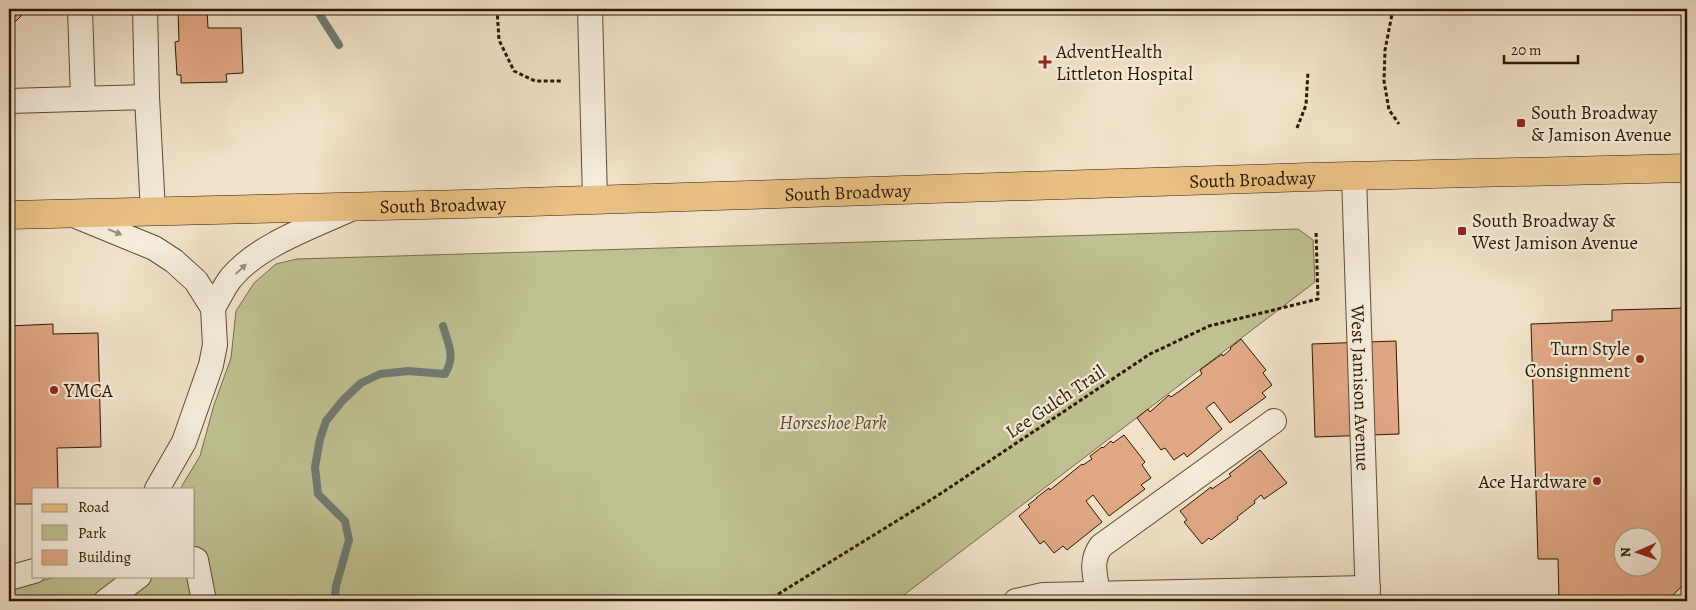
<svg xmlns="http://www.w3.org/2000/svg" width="1696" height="610" font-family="Alegreya,serif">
  <rect width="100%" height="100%" fill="#f0e1c8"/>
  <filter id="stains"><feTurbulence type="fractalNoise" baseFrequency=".004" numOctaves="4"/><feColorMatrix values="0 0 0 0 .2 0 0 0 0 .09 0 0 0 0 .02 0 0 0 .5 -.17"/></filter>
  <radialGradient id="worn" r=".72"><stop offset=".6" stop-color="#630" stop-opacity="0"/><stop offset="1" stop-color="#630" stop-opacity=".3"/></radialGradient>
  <polygon fill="#bfc192" stroke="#766d49" points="1298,229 1313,240 1315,282 896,601 9,601 9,589 60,576 194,576 194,489 180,489 200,456 214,405 231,358 236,311 254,283 276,264 297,259"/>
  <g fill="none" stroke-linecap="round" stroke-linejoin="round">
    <g stroke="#707b71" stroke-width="8">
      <polyline points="316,9 339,45"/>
      <path d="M 339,601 L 335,595 L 336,586 L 349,540 L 345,521 L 318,494 L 315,467 L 320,439 L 326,421 L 343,400 L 361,383 L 380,374 L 408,371 L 445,374 C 456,356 448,344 443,326"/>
    </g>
  </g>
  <g fill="#e1a885" stroke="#2d1900" fill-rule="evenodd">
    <polygon points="9,9 28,9 9,28"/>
    <polygon points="178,9 207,9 208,28 241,28 243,73 226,74 227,82 181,83 181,75 177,75 175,42 179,41"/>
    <path d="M 1687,308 L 1687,581 L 1667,601 L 1559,601 L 1558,559 L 1538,559 L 1531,324 L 1612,321 L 1612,310 ZM 1624,538 L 1654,538 L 1654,568 L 1624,568 Z"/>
    <polygon points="53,324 53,334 98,333 101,447 57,448 58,489 34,489 34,504 9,504 9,326"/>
    <polygon points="1241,339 1266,370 1263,373 1272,385 1262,393 1266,397 1230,423 1214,402 1206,408 1222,429 1187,457 1184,453 1174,460 1165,448 1161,450 1137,418 1148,409 1150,412 1169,395 1171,397 1181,390 1202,374 1200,370 1222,354 1223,356 1231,349 1230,348"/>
    <polygon points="1396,341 1399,434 1315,437 1312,344"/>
    <polygon points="1124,435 1145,462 1142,465 1151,478 1141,485 1145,489 1109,516 1093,495 1086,501 1102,522 1067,550 1063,546 1054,553 1044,541 1040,544 1019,516 1030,507 1028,505 1037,498 1036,498 1049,488 1050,490 1082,464 1083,465 1092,459 1090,456 1102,447 1103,448 1111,441 1113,443"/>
    <polygon points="1260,450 1287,483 1264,499 1261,495 1254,501 1255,503 1237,517 1238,519 1211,540 1209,538 1202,544 1184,522 1187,520 1180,511 1211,487 1212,489 1231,476 1229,474"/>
  </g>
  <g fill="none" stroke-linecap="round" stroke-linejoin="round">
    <g stroke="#5e4b32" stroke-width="26">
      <g id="minor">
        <polyline points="80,9 83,99"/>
        <polyline points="145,9 147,97"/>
        <polyline points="590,9 595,199"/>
        <polyline points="9,101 147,97 153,212"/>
        <path id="s1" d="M 1354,176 L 1368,601"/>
        <polyline points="71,214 154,248 174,261 196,281 213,308 215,345 211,365 184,442 157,489"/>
        <path d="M 213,308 C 219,298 224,287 231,278 C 259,244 315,226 355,207"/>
        <polyline points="194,559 196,560 204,601"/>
        <polyline points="9,578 34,571"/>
        <path d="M 1098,593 C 1095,575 1090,561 1101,546 L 1274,421"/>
        <polyline points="106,601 139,576"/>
        <polyline points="1016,601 1043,595 1368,588"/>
      </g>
    </g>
    <g stroke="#2d1900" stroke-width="29">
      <g id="major">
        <path id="s2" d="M 9,215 L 465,204 L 1309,177 L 1687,168"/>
      </g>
    </g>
    <g stroke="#2d1900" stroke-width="3" stroke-dasharray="4 2.5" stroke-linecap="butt">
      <polyline points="497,9 499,40 514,71 535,81 563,81"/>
      <polyline points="1393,9 1385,50 1384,81 1389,110 1399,124"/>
      <polyline points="1297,128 1306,105 1308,72"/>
      <polyline points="767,601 937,496 1150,354 1209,326 1318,299 1316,231"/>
    </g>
    <use href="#minor" stroke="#f5ecdb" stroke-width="24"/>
    <use href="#major" stroke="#e8c084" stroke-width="28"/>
  </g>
  <defs><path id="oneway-solid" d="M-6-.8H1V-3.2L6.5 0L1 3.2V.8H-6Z" transform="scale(1.25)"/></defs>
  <g fill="#9b8d78">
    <use href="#oneway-solid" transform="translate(115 232) rotate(23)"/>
    <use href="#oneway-solid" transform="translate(241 269) rotate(-43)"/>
  </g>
  <g fill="#8f2418" stroke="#f5ecdb" stroke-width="2">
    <path d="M1042.5 54.5h5v5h5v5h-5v5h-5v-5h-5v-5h5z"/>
    <rect x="1516" y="118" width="10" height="10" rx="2.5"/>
    <rect x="1457" y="226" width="10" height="10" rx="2.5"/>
    <circle cx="1640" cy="359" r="5"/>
    <circle cx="54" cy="390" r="5"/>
    <circle cx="1597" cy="481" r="5"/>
  </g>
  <g text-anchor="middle" stroke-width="4.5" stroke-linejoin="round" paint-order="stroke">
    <g font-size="19" fill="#2d1900" stroke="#f5ecdb" text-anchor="start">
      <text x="1056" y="58">AdventHealth<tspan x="1056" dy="22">Littleton Hospital</tspan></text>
      <text x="1531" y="119">South Broadway<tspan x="1531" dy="22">&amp; Jamison Avenue</tspan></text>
      <text x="1472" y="227">South Broadway &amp;<tspan x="1472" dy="22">West Jamison Avenue</tspan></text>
      <text x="1630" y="355" text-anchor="end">Turn Style<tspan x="1630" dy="22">Consignment</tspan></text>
      <text x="64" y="397">YMCA</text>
      <text x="1587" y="488" text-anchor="end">Ace Hardware</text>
    </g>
    <g font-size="19" fill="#2d1900" stroke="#f5ecdb">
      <text dy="7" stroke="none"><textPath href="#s2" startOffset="1244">South Broadway</textPath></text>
      <text dy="7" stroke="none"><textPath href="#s2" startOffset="839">South Broadway</textPath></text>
      <text dy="7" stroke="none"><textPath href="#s2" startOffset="434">South Broadway</textPath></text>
      <text dy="7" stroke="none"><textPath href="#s1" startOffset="212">West Jamison Avenue</textPath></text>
      <text transform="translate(1055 401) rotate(-34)" y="7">Lee Gulch Trail</text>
    </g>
    <g font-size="19" font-style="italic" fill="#594b2c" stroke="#f5ecdb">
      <text x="833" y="429">Horseshoe Park</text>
    </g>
  </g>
  <rect width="1696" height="610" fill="none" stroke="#f0e1c8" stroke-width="30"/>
  <rect x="10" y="10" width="1676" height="590" fill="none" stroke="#2d1900" stroke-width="2.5"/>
  <rect x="15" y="15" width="1666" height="580" fill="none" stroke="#2d1900"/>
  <rect x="32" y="488" width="162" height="90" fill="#f5ecdb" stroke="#a59883"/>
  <rect x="42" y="504" width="25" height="8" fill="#e8c084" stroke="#a59883"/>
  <text x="78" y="512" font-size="15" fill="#2d1900">Road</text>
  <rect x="42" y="525" width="25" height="15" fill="#bfc192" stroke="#a59883"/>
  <text x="78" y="538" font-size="15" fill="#2d1900">Park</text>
  <rect x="42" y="550" width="25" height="15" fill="#e1a885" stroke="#a59883"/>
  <text x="78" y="562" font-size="15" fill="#2d1900">Building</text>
  <g transform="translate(1638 552) rotate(268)"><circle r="24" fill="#f5ecdb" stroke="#a59883"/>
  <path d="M0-4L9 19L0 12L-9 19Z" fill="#8f2418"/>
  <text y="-8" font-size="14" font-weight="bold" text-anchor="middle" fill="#2d1900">N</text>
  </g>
  <path d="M1504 55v8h74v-8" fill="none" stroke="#2d1900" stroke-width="2.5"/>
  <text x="1511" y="55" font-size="15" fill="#2d1900" stroke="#f5ecdb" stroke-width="4" paint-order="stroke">20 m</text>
  <rect width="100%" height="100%" filter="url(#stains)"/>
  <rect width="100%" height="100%" fill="url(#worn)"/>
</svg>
